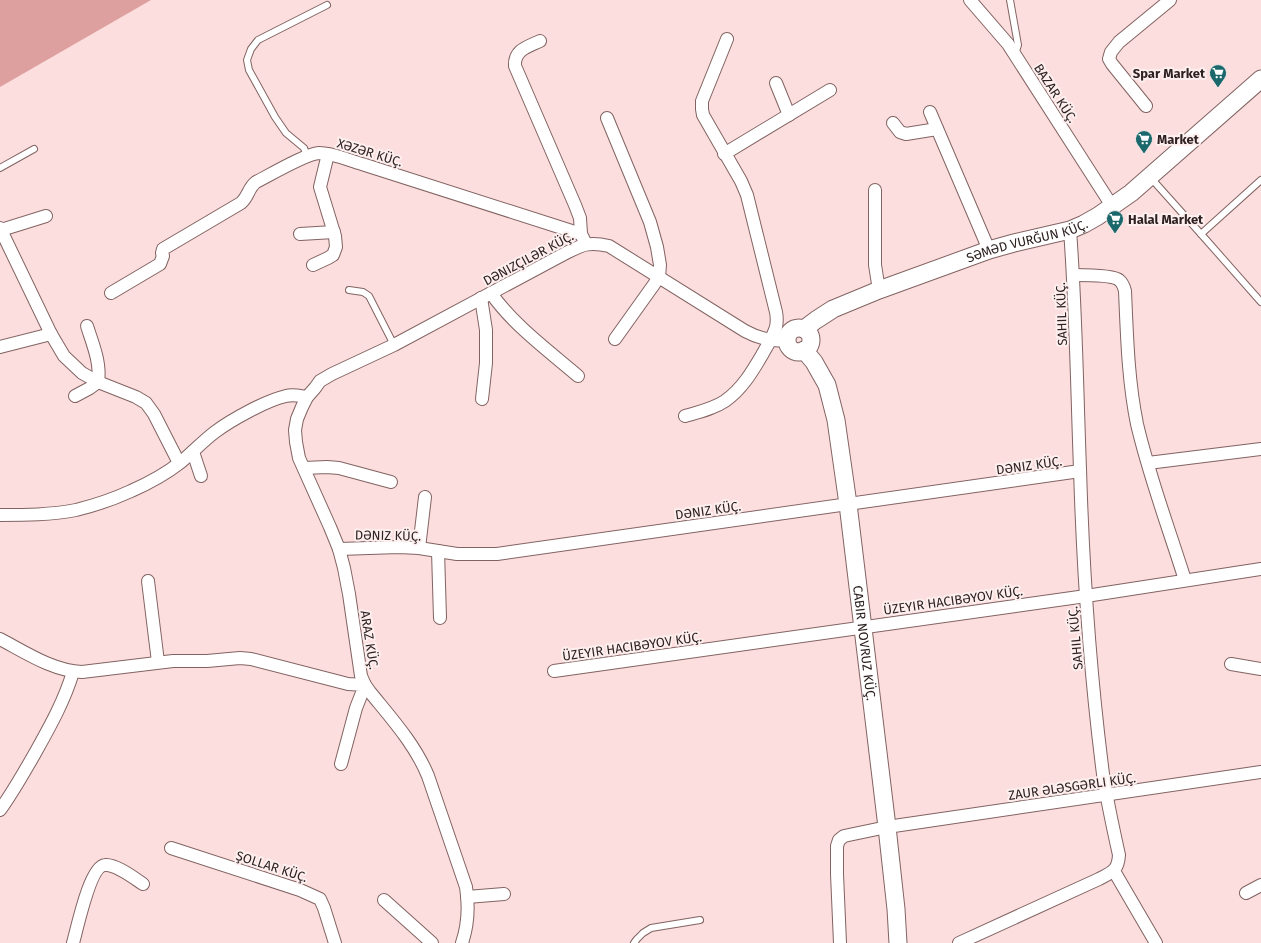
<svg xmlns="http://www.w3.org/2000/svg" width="1261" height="943" font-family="'Fira Sans',sans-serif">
  <rect width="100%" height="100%" fill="#fbdedd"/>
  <polygon fill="#de9f9f" points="0,0 151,0 0,87"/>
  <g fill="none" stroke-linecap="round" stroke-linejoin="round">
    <g stroke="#826362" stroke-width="8">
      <g id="lane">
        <polyline points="1010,0 1018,45 1015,54"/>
        <polyline points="307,156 304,148 286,133 275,117 249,70 247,60 251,49 258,40 327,5"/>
        <polyline points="0,168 34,149"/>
        <polyline points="1150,177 1201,234 1261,180"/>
        <polyline points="1201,234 1261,302"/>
        <polyline points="349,290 363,292 369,296 394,345"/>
        <polyline points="634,943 637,939 643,933 651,928 700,920"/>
      </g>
    </g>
    <g stroke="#826362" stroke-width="14">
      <g id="street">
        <polyline points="970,0 1008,44 1112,206"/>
        <path d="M 540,41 C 527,47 514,50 515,66 L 575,205 L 580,218 L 581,234"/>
        <polyline points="776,83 789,115"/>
        <polyline points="1146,106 1112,64 1109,59 1111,52 1119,42 1170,0"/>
        <polyline points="930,112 989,250"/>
        <polyline points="607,118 650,222 657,247 660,265 659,277 655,283 615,339"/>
        <polyline points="893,123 900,132 906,134 937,129"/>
        <polyline points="724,154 830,90"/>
        <polyline points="875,190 875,265 879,290"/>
        <polyline points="0,228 51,334 64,356 82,373 98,382 136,397 146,403 154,414 179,463"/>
        <polyline points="1,230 46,216"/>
        <polyline points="300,234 334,232"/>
        <polyline points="313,265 328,258 333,255 336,247 335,236 320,187 328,154"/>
        <path d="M 1074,275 C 1083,275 1113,275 1119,280 C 1123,283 1124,287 1125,291 C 1127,336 1128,380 1137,424 C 1149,476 1169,529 1185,580"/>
        <path d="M 111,293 L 160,264 L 163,256 L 162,253 L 163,249 L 241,203 C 249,196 248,188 256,182 C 270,175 305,154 319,153 C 333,153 348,160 362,164 L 581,234 L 586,244"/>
        <path d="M 491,293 C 512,324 550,352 578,376"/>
        <polyline points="481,298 486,330 486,363 482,399"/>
        <polyline points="0,347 51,334"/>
        <path d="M 75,396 L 90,388 L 98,382 C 101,363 93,345 87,326"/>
        <path d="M 685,416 C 699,412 713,409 725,401 C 742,389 752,372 762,355 C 767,346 773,337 776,327 C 777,322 777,317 776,312 L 747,195 L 741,181 L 703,115 L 702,109 L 702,101 L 727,39"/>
        <polyline points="193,452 201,476"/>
        <polyline points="1148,463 1261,449"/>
        <polyline points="304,468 327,467 339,468 391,482"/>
        <path d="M 0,515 C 25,515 51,515 76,510 C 92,506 116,498 131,491 C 147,484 167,473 181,462 C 193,452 203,441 215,432 C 231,420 267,400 286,396 C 293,394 300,396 307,397"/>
        <polyline points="419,548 425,497"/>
        <polyline points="339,549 399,547 419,548 457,554 497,554 1080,471"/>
        <polyline points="438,551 440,618"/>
        <polyline points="148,581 158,662"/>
        <path d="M 0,639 C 25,652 53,671 82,672 L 173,661 L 207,661 L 240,658 L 251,659 L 348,684 L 365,685 L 356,708 L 341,764"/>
        <polyline points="1231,664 1261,669"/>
        <polyline points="554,671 1086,596 1261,569"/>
        <path d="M 0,810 C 13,792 23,774 34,755 C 49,728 64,702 73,672"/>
        <polyline points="171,848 300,890 320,899 324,908 335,943"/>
        <polyline points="1114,871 1156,943"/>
        <polyline points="1246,893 1261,885"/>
        <polyline points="467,897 504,894"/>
        <polyline points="384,900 432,943"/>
        <path d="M 73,943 C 77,929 90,866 105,865 C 116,864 134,878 143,884"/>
        <path d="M 462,943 C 468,925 469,906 466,887 L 428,776 C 415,744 391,718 370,692 L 365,685 L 361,676 L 349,594 L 344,568 L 339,549 L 330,527 L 299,458 L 296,442 L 295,430 L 297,419 L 302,407 L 307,397 L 315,388 L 320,381 L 332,374 L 394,345 L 564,254 C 582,245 588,241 609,246 L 745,331 C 758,338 772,342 787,340"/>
        <polyline points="840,943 837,874 837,846 839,840 844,836 887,827 1261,772"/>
        <path d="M 959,943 L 1099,879 C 1112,872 1118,871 1119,855 C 1113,828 1107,801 1103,774 C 1090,673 1083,571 1080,469 C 1077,390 1076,310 1070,230"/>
      </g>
    </g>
    <g stroke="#826362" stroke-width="19">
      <g id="secondary">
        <circle cx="799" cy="340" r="12"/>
        <path id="s1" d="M 804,329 L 816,320 L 833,309 L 879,290 L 989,250 L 1014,243 L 1070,230 L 1084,224 L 1098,216 L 1131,193 L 1261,79"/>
        <path id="s2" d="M 804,350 L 814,362 L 827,385 L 836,420 L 848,504 L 887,827 L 896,909 L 898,943"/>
      </g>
    </g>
    <use href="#lane" stroke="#fff" stroke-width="6"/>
    <use href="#street" stroke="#fff" stroke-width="12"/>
    <use href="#secondary" stroke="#fff" stroke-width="17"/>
  </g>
  <defs>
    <g id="supermarket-pin" transform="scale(0.9)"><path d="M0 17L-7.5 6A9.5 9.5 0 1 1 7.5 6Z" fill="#1a686b" stroke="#feefef"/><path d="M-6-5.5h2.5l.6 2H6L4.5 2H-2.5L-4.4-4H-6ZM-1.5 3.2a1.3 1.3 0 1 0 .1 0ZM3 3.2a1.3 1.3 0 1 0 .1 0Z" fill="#fff"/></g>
  </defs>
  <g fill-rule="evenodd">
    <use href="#supermarket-pin" x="1218" y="73"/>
    <use href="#supermarket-pin" x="1144" y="139"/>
    <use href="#supermarket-pin" x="1115" y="219"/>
  </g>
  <g text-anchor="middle" stroke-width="4" stroke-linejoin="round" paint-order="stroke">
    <g font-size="13" font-weight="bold" fill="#2e2121" stroke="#feefef" text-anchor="start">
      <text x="1205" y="78" text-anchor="end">Spar Market</text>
      <text x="1157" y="144">Market</text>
      <text x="1128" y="224">Halal Market</text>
    </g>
    <g font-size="13" fill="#2e2121" stroke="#feefef">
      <text transform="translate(1056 93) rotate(57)" y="5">BAZAR KÜÇ.</text>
      <text transform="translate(370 152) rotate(17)" y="5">XƏZƏR KÜÇ.</text>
      <text dy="5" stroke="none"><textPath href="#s1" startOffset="241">SƏMƏD VURĞUN KÜÇ.</textPath></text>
      <text transform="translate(528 258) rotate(-28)" y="5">DӘNIZÇILӘR KÜÇ.</text>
      <text transform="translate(1061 314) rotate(-92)" y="5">SAHIL KÜÇ.</text>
      <text transform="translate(1029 465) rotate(-8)" y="5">DӘNIZ KÜÇ.</text>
      <text transform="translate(708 510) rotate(-8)" y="5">DӘNIZ KÜÇ.</text>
      <text transform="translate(388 535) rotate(1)" y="5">DӘNIZ KÜÇ.</text>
      <text transform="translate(953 600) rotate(-8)" y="5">ÜZEYIR HACIBƏYOV KÜÇ.</text>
      <text transform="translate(1075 638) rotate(-95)" y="5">SAHIL KÜÇ.</text>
      <text transform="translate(370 640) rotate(81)" y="5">ARAZ KÜÇ.</text>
      <text dy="5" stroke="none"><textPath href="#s2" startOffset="303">CABIR NOVRUZ KÜÇ.</textPath></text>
      <text transform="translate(632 646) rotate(-8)" y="5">ÜZEYIR HACIBƏYOV KÜÇ.</text>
      <text transform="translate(1072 786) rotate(-8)" y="5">ZAUR ƏLƏSGƏRLI KÜÇ.</text>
      <text transform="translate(272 866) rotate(18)" y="5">ŞOLLAR KÜÇ.</text>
    </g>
  </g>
</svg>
